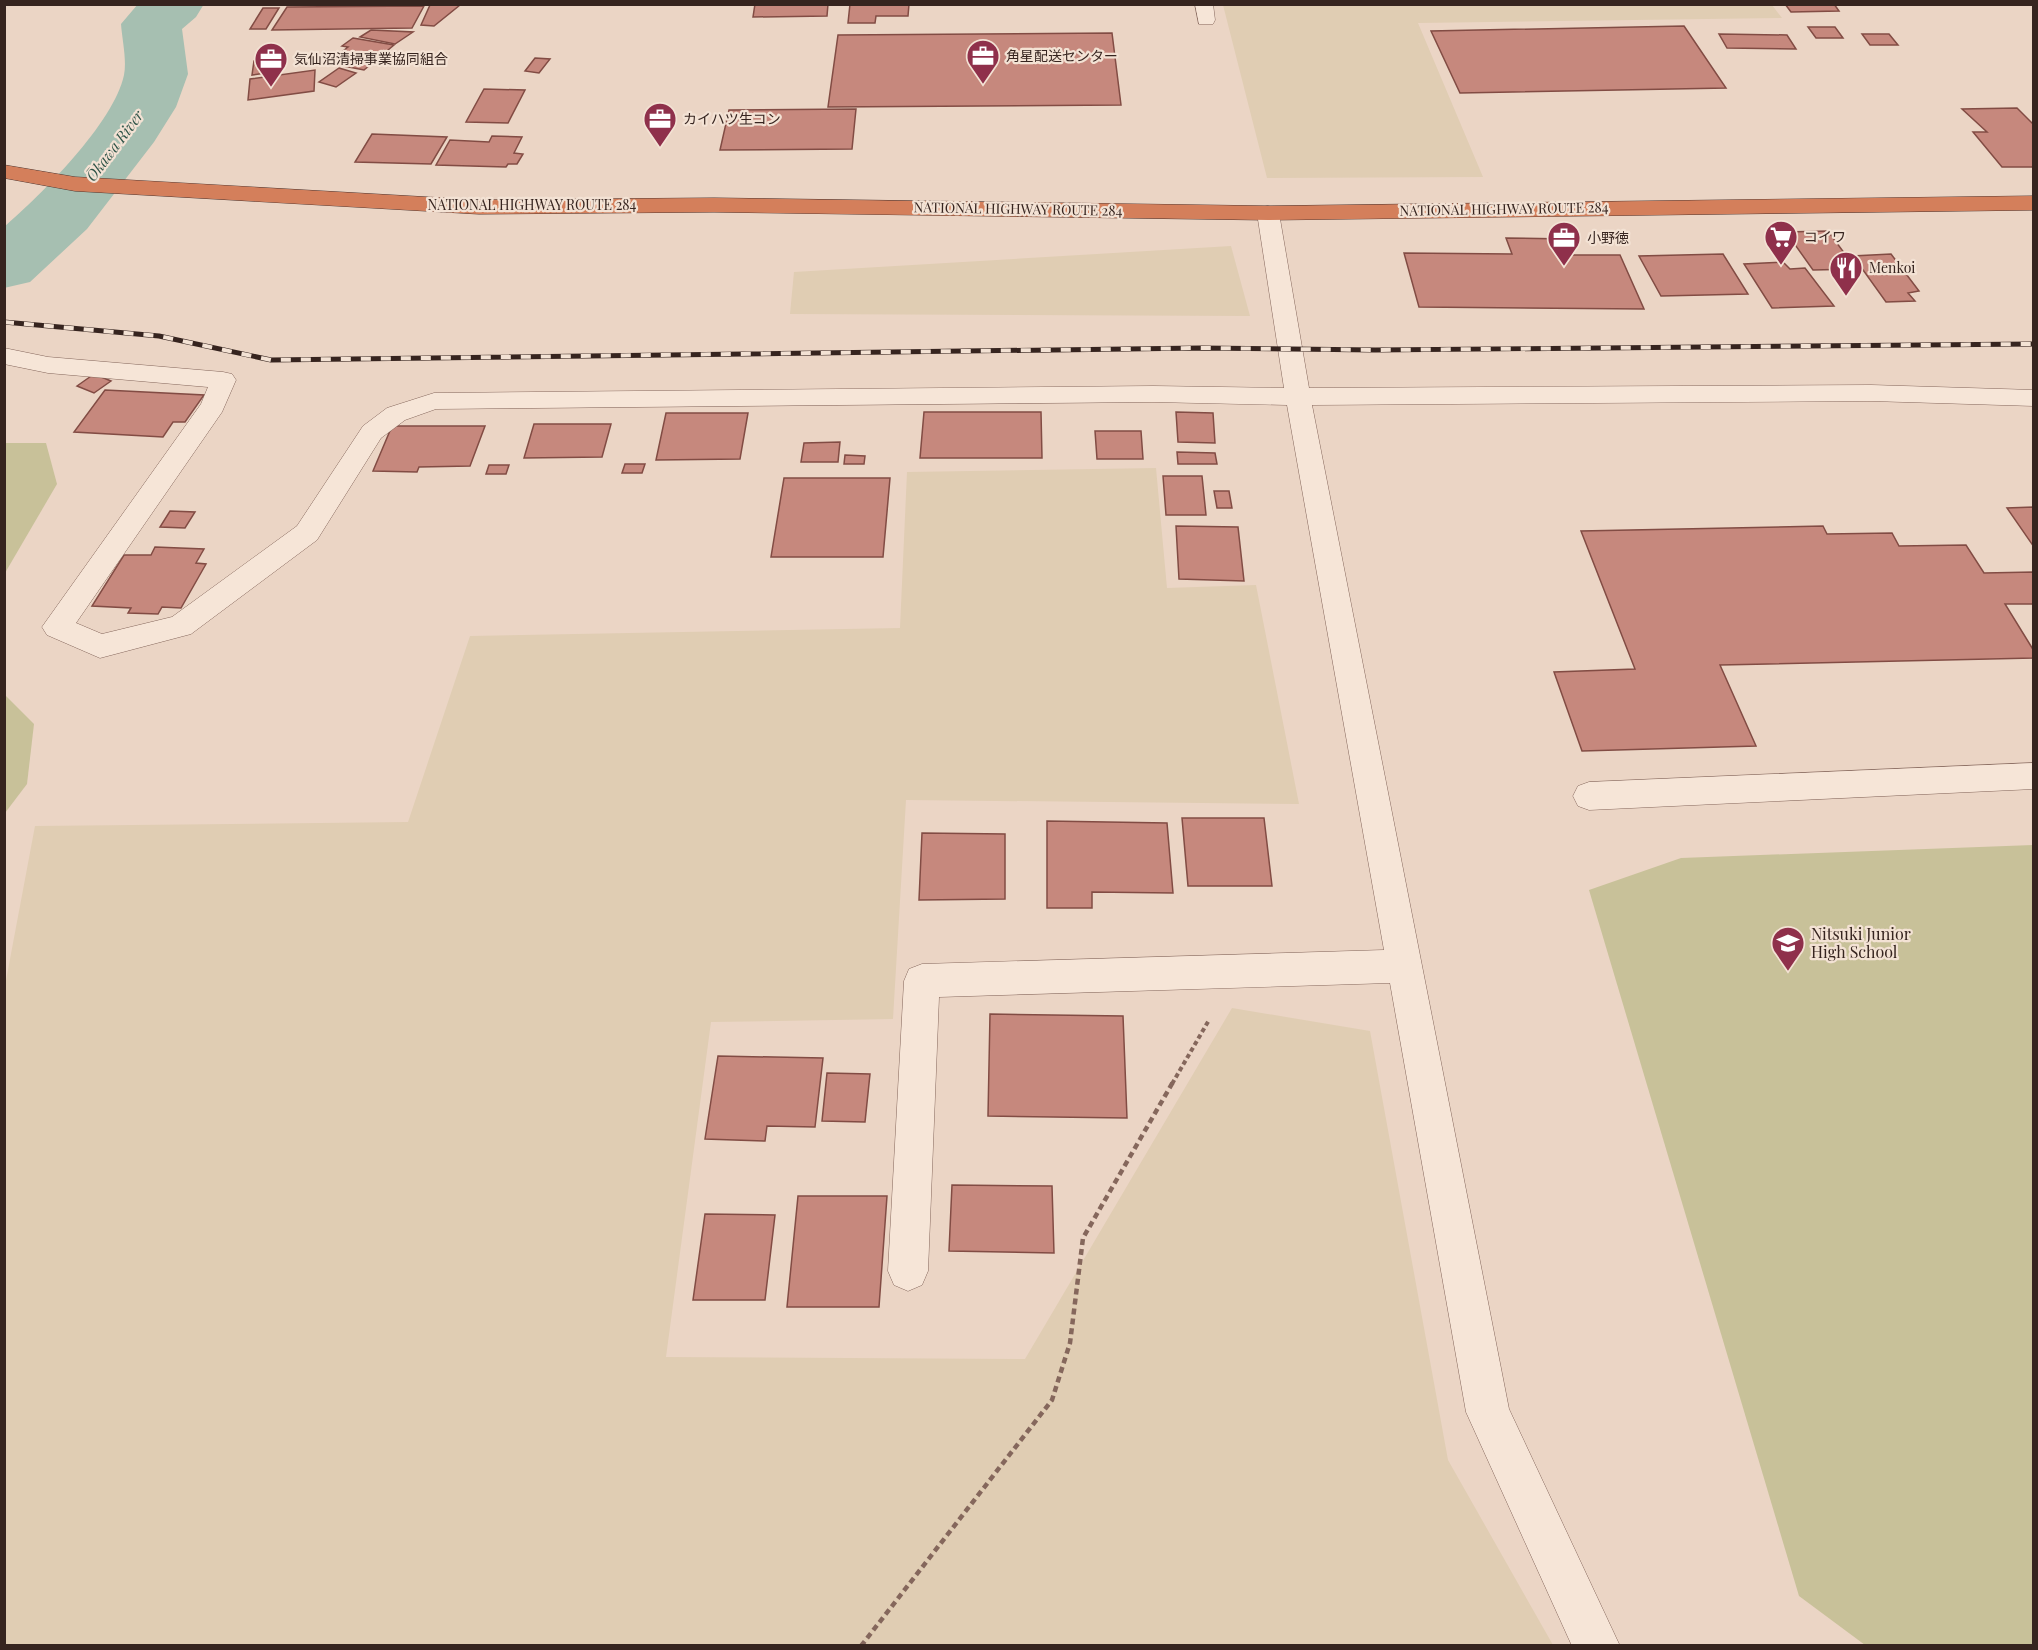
<svg xmlns="http://www.w3.org/2000/svg" width="2038" height="1650" font-family="'Playfair Display','Noto Sans JP',serif">
  <rect width="100%" height="100%" fill="#ebd5c5"/>
  <g fill="#e0cdb3">
    <polygon points="1772,5 1782,18 1418,23 1483,177 1267,178 1223,5"/>
    <polygon points="1231,246 1250,316 790,314 794,272"/>
    <polygon points="1156,468 1167,588 1256,585 1299,804 906,800 893,1019 711,1022 666,1357 1025,1359 1232,1008 1370,1031 1448,1460 1553,1645 5,1645 4,991 35,826 408,822 470,636 900,628 907,472"/>
  </g>
  <g fill="#c8c199">
    <polygon points="5,443 46,443 57,484 5,573"/>
    <polygon points="5,695 34,724 27,784 5,813"/>
    <polygon points="2033,845 2033,1645 1865,1645 1799,1596 1589,890 1681,858"/>
  </g>
  <g fill="none" stroke-linecap="round" stroke-linejoin="round">
    <path fill="#a6bfb1" fill-rule="evenodd" d="M 138,4 L 204,4 L 196,17 L 182,29 L 188,74 L 176,107 L 154,142 L 87,229 L 30,282 L 4,288 L 4,227 C 41,195 114,123 124,75 C 127,60 122,39 121,24 Z"/>
  </g>
  <g fill="#c6887d" stroke="#824c44" stroke-width="1.5">
    <polygon points="755,4 828,4 827,16 753,17"/>
    <polygon points="850,4 909,4 908,16 876,16 875,23 848,23"/>
    <polygon points="1785,4 1834,4 1839,11 1791,12"/>
    <polygon points="430,5 460,5 434,26 421,25"/>
    <polygon points="424,6 412,28 272,30 287,7"/>
    <polygon points="263,8 279,8 266,29 250,29"/>
    <polygon points="1684,26 1726,88 1460,93 1431,31"/>
    <polygon points="1808,27 1835,27 1843,38 1816,38"/>
    <polygon points="371,30 413,32 395,44 360,37"/>
    <polygon points="1112,33 1121,105 828,107 838,35"/>
    <polygon points="1719,34 1787,35 1796,49 1727,48"/>
    <polygon points="1862,34 1889,34 1898,45 1870,45"/>
    <polygon points="353,38 394,45 364,70 328,63 348,47 342,46"/>
    <polygon points="280,58 279,71 252,75 254,61"/>
    <polygon points="535,58 550,59 539,73 525,71"/>
    <polygon points="339,68 356,73 336,87 319,82"/>
    <polygon points="315,70 314,91 248,100 250,79"/>
    <polygon points="484,89 525,90 508,123 466,122"/>
    <polygon points="2017,108 2034,125 2034,167 2002,167 1973,132 1987,132 1962,109"/>
    <polygon points="856,109 852,149 720,150 729,110"/>
    <polygon points="372,134 447,137 431,164 355,162"/>
    <polygon points="492,136 522,137 514,153 523,154 517,164 508,164 506,167 436,165 450,140 489,142"/>
    <polygon points="1828,231 1856,269 1813,270 1786,232"/>
    <polygon points="1506,238 1567,239 1573,255 1620,255 1644,309 1419,307 1404,253 1512,254"/>
    <polygon points="1723,254 1748,294 1661,296 1639,256"/>
    <polygon points="1891,254 1919,291 1908,293 1915,301 1886,302 1853,256"/>
    <polygon points="1783,262 1790,269 1805,268 1834,306 1772,308 1744,264"/>
    <polygon points="94,374 111,381 94,393 77,386"/>
    <polygon points="105,390 204,395 185,422 173,422 163,437 74,432"/>
    <polygon points="924,412 1041,412 1042,458 920,458"/>
    <polygon points="1176,412 1213,413 1215,443 1178,442"/>
    <polygon points="666,413 748,413 740,459 656,460"/>
    <polygon points="534,424 611,424 602,457 524,458"/>
    <polygon points="392,426 485,426 470,466 419,467 417,472 373,471"/>
    <polygon points="1095,431 1141,431 1143,459 1097,459"/>
    <polygon points="840,442 838,462 801,462 804,443"/>
    <polygon points="1177,452 1215,453 1217,464 1178,464"/>
    <polygon points="845,455 865,456 864,464 844,464"/>
    <polygon points="625,464 645,464 642,473 622,473"/>
    <polygon points="489,465 509,465 506,474 486,474"/>
    <polygon points="1163,476 1202,476 1206,515 1166,515"/>
    <polygon points="784,478 890,478 883,557 771,557"/>
    <polygon points="1214,491 1229,491 1232,508 1217,508"/>
    <polygon points="2034,507 2034,547 2007,508"/>
    <polygon points="170,511 195,512 185,528 160,527"/>
    <polygon points="1176,526 1238,527 1244,581 1179,579"/>
    <polygon points="1823,526 1827,534 1892,533 1899,546 1966,545 1984,573 2034,572 2034,604 2005,604 2034,651 2034,658 1720,665 1756,746 1582,751 1554,672 1635,669 1581,531"/>
    <polygon points="155,547 204,549 196,563 206,564 181,608 162,607 158,614 128,613 131,608 92,606 124,555 151,555"/>
    <polygon points="1182,818 1264,818 1272,886 1188,886"/>
    <polygon points="1047,821 1167,823 1173,893 1092,892 1092,908 1047,908"/>
    <polygon points="922,833 1005,834 1005,899 919,900"/>
    <polygon points="990,1014 1123,1016 1127,1118 988,1116"/>
    <polygon points="718,1056 823,1058 815,1127 767,1126 765,1141 705,1139"/>
    <polygon points="827,1073 870,1074 865,1122 822,1121"/>
    <polygon points="952,1185 1052,1186 1054,1253 949,1251"/>
    <polygon points="798,1196 887,1196 879,1307 787,1307"/>
    <polygon points="705,1214 775,1215 765,1300 693,1300"/>
  </g>
  <g fill="none" stroke-linecap="round" stroke-linejoin="round">
    <g stroke="#85675c" stroke-width="1">
      <g id="minor">
        <polygon points="1195,4 1213,4 1215,20 1213,24 1199,24"/>
        <polygon points="1268,206 1276,208 1279,213 1309,388 1871,385 2034,390 2034,406 1871,401 1312,405 1509,1409 1620,1646 1572,1646 1466,1412 1390,983 939,997 928,1271 922,1285 908,1291 894,1285 888,1271 904,981 909,969 922,964 1384,950 1287,405 1153,402 436,409 405,420 381,438 317,540 191,634 100,658 47,635 42,627 201,404 208,387 48,373 4,364 4,348 48,357 223,372 232,374 236,380 222,412 76,623 102,634 172,617 297,526 363,426 387,408 434,393 1153,386 1284,388 1257,213 1260,208"/>
        <polygon points="2034,763 2034,789 1589,810 1578,806 1573,796 1578,786 1589,782"/>
      </g>
    </g>
    <g stroke="#533730" stroke-width="1">
      <polygon id="highway" points="4,165 75,177 479,200 714,198 1268,206 2034,196 2034,210 1268,220 714,212 479,214 75,191 4,178"/>
    </g>
    <polyline stroke="#85675c" stroke-width="4" stroke-dasharray="4.5 3" stroke-linecap="butt" points="1172,1084 1209,1020"/>
    <polyline stroke="#85675c" stroke-width="4.5" stroke-dasharray="6 4" stroke-linecap="butt" points="861,1646 1052,1400 1070,1343 1083,1238 1173,1082"/>
    <use href="#minor" fill="#f6e5d7" fill-rule="evenodd"/>
    <use href="#highway" fill="#d47f5b" fill-rule="evenodd"/>
    <g stroke="#36241f" stroke-width="5">
      <polyline id="rail" points="4,322 159,336 271,360 1200,348 1375,350 2034,344"/>
    </g>
    <use href="#rail" stroke="#f3e2d4" stroke-width="4" stroke-dasharray="10" stroke-linecap="butt"/>
  </g>
  <defs>
    <g id="office-pin" transform="scale(1.725)"><path d="M0 17L-7.5 6A9.5 9.5 0 1 1 7.5 6Z" fill="#8f304b" stroke="#f3e2d4"/><path d="M-6-3h4V-5.5h4V-3h4V5H-6ZM-1-4.5V-3h2v-1.5ZM-6 0V1H6V0Z" fill="#fff"/></g>
    <g id="supermarket-pin" transform="scale(1.725)"><path d="M0 17L-7.5 6A9.5 9.5 0 1 1 7.5 6Z" fill="#8f304b" stroke="#f3e2d4"/><path d="M-6-5.5h2.5l.6 2H6L4.5 2H-2.5L-4.4-4H-6ZM-1.5 3.2a1.3 1.3 0 1 0 .1 0ZM3 3.2a1.3 1.3 0 1 0 .1 0Z" fill="#fff"/></g>
    <g id="restaurant-pin" transform="scale(1.725)"><path d="M0 17L-7.5 6A9.5 9.5 0 1 1 7.5 6Z" fill="#8f304b" stroke="#f3e2d4"/><path d="M-5-6h1v4h1v-4h1v4h1v-4h1v5L-1.5 .5V6h-2V.5L-5-1ZM5-6V6H3V1.5H1.5Q1.5-4 5-6Z" fill="#fff"/></g>
    <g id="school-pin" transform="scale(1.725)"><path d="M0 17L-7.5 6A9.5 9.5 0 1 1 7.5 6Z" fill="#8f304b" stroke="#f3e2d4"/><path d="M0-5L7-2L0 1L-7-2ZM-4 1L0 2.5L4 1V4Q0 6-4 4Z" fill="#fff"/></g>
  </defs>
  <g fill-rule="evenodd">
    <use href="#office-pin" x="983" y="56"/>
    <use href="#office-pin" x="271" y="59"/>
    <use href="#office-pin" x="660" y="119"/>
    <use href="#supermarket-pin" x="1781" y="237"/>
    <use href="#office-pin" x="1564" y="238"/>
    <use href="#restaurant-pin" x="1846" y="268"/>
    <use href="#school-pin" x="1788" y="943"/>
  </g>
  <g text-anchor="middle" stroke-width="4.5" stroke-linejoin="round" paint-order="stroke">
    <g font-size="14" fill="#36241f" stroke="#f3e2d4" text-anchor="start">
      <text x="1006" y="61">角星配送センター</text>
      <text x="294" y="64">気仙沼清掃事業協同組合</text>
      <text x="683" y="124">カイハツ生コン</text>
      <text x="1804" y="242">コイワ</text>
      <text x="1587" y="243">小野徳</text>
      <text x="1869" y="273">Menkoi</text>
    </g>
    <g font-size="14" fill="#36241f" stroke="#f3e2d4">
      <text x="532" y="210">NATIONAL HIGHWAY ROUTE 284</text>
      <text transform="translate(1018 209) rotate(1)" y="5">NATIONAL HIGHWAY ROUTE 284</text>
      <text transform="translate(1504 209) rotate(-1)" y="5">NATIONAL HIGHWAY ROUTE 284</text>
    </g>
    <g font-size="15" font-style="italic" fill="#2f5448" stroke="#f3e2d4">
      <text transform="translate(115 146) rotate(-53)" y="5">Ōkawa River</text>
    </g>
    <g font-size="16" fill="#36241f" stroke="#f3e2d4" text-anchor="start">
      <text x="1811" y="940">Nitsuki Junior<tspan x="1811" dy="18">High School</tspan></text>
    </g>
  </g>
  <rect width="2038" height="1650" fill="none" stroke="#36241f" stroke-width="12"/>
</svg>
